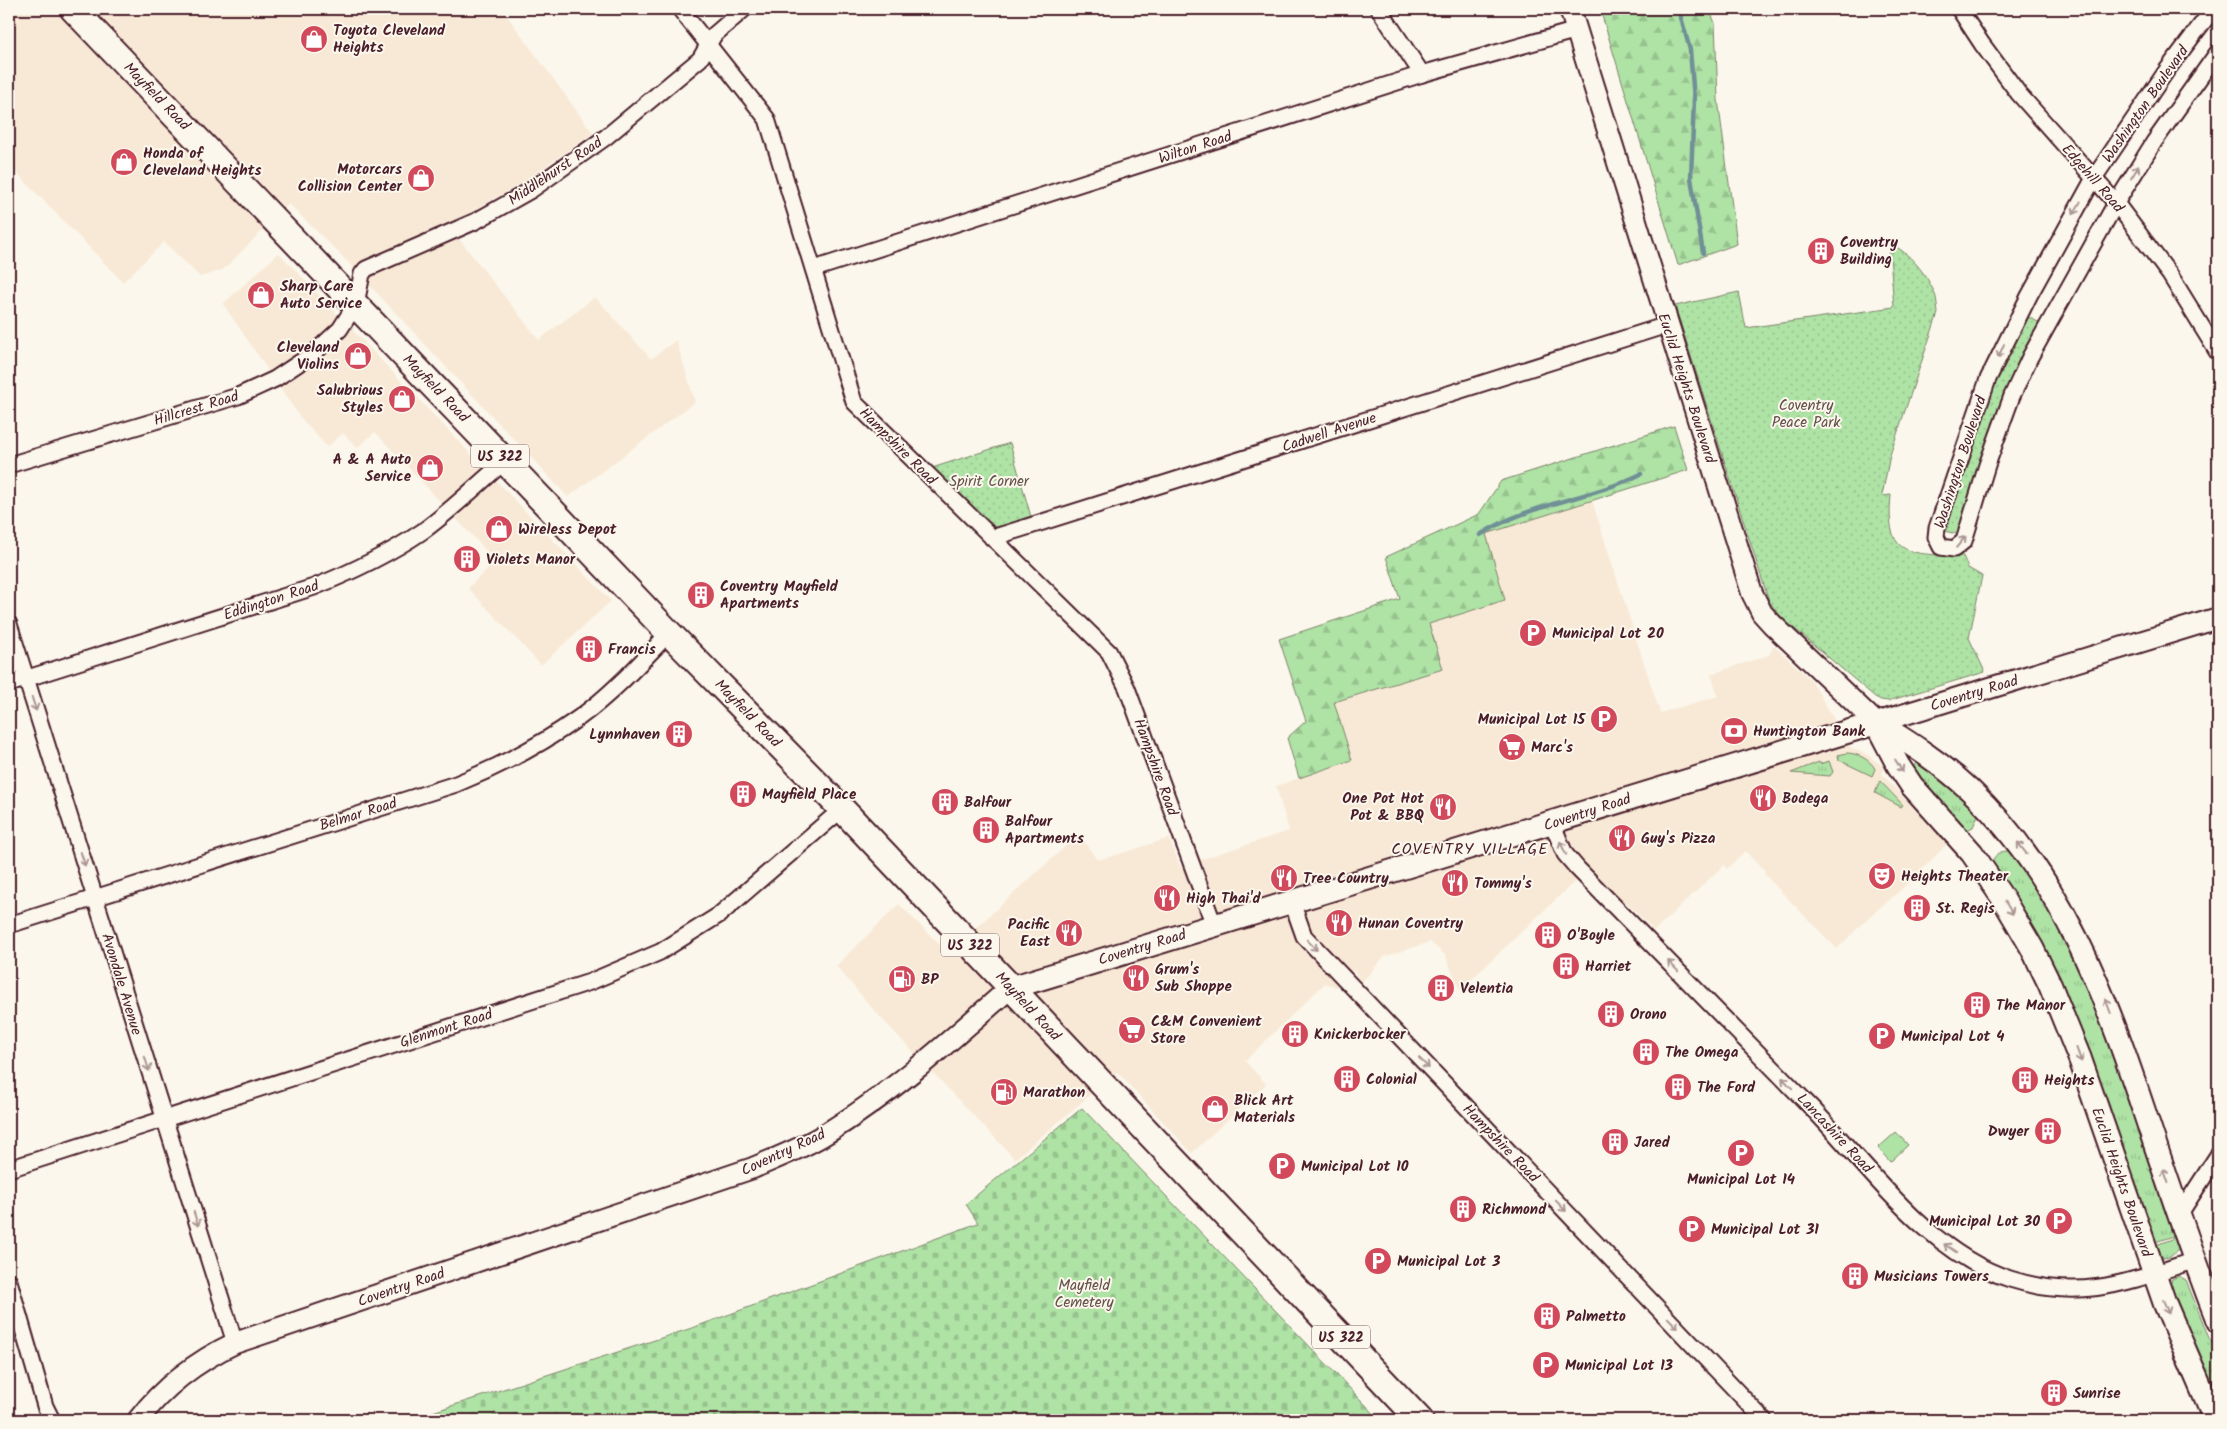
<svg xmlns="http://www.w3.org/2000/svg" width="2227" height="1429" font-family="Kalam,sans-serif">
  <defs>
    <pattern id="grass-tufts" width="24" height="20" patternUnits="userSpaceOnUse" patternTransform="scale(1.25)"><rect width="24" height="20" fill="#aee3a5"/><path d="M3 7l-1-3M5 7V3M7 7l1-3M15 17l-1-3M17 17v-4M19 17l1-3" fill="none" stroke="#97c28e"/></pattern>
    <pattern id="forest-firs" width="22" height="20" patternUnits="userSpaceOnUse" patternTransform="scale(1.25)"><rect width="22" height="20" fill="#aee3a5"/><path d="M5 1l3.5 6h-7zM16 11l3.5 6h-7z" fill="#97c28e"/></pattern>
    <pattern id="cemetery-stones" width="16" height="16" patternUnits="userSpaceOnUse" patternTransform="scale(1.25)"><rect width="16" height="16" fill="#aee3a5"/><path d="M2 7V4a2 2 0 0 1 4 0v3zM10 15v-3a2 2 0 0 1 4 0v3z" fill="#97c28e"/></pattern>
    <pattern id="park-dots" width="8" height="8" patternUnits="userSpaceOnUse" patternTransform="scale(1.25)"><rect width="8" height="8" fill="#aee3a5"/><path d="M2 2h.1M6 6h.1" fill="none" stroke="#97c28e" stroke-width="1.8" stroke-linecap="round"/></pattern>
  </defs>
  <rect width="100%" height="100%" fill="#fbf7ec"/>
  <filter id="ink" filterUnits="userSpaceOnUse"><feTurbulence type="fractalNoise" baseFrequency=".02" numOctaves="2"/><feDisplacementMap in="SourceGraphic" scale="10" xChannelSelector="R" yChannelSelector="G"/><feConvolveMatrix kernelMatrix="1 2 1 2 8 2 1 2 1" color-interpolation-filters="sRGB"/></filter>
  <g filter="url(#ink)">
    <g fill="#f8e9d6">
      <polygon points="9,9 502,9 593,133 525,181 448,225 539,340 595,297 651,359 676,340 695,402 568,497 345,259 289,204 223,270 200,277 164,242 123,282 9,165"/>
      <polygon points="279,253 611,601 541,665 468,588 496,561 375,432 357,448 343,433 327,447 300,417 223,304"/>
      <polygon points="1592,501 1660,713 1718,696 1711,674 1769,655 1774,646 1811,680 1851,748 1868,755 1885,768 1882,774 1947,844 1912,880 1868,918 1837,949 1764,874 1765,872 1745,851 1727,869 1724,865 1721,868 1654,931 1626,902 1623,904 1589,868 1460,990 1445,955 1430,942 1384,957 1361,983 1354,970 1336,987 1325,983 1245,1061 1266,1084 1192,1153 1117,1072 1015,1159 880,1017 836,966 899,904 948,953 1079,834 1097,860 1120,854 1169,838 1180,866 1289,831 1276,786 1352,760 1334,702 1443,669 1429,624 1505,600 1485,534"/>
    </g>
    <g fill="url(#grass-tufts)" stroke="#7c8168">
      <path d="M 1847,753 C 1857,753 1871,760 1875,769 L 1872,776 L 1839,760 L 1838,755 Z"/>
      <polygon points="1829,761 1833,772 1830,776 1791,773 1819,762 1820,764"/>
      <polygon points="1917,762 1956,790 1978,815 1973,827 1967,830 1961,829 1909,771"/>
      <polygon points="1880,781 1903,805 1901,807 1875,793"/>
      <path d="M 2006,851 L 2013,852 L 2053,913 L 2090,988 L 2177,1235 L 2152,1243 L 1992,862 C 1995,855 1998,852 2006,851 Z"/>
      <polygon points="2178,1237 2179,1249 2170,1257 2163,1258 2157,1255 2153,1246"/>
      <polygon points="2179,1276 2186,1280 2209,1338 2218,1350 2218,1409 2168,1290 2172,1279"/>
    </g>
    <g fill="url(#forest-firs)" stroke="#7c8168">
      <polygon points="1600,9 1709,9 1715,23 1718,100 1737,244 1678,265"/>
      <polygon points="1674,426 1688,470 1486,534 1505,600 1429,624 1443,669 1334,702 1352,760 1299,778 1287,738 1306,721 1279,639 1400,599 1386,557 1479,514 1501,481"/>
    </g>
    <polygon fill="url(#cemetery-stones)" stroke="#7c8168" points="1082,1108 1380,1420 408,1420 695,1327 978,1223 966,1204"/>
    <g fill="url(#park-dots)" stroke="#7c8168">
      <path d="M 1889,243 C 1909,252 1926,273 1935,294 C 1937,299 1937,307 1938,313 L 1890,455 L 1882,496 L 1891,495 C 1885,559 1909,553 1963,556 L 1968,568 L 1982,576 L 1969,638 L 1985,672 L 1888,701 L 1881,700 L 1875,697 L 1782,618 L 1769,601 L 1675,306 L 1739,292 L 1746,328 L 1894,307 Z"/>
      <polygon points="2026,316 2042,324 1960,535 1945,531 1955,490 1993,385"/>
      <polygon points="1010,443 1031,517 1006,525 993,527 932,468"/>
    </g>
    <polygon fill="#aee3a5" stroke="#7c8168" points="1896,1132 1908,1145 1890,1162 1878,1148"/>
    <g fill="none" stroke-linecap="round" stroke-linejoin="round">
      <g stroke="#6f8f96" stroke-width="4.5">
        <polyline points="1675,9 1680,14 1690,50 1694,99 1691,178 1703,253"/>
        <path d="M 1480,535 C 1531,502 1589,500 1641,474"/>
      </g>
      <g stroke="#4a1f2b" stroke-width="19">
        <g id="minor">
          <polyline points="680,9 767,119 854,402 1109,652 1127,688 1214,925"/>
          <polyline points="1379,9 1422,74"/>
          <polyline points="1959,9 1982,44 2019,94 2116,203 2170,275 2218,353"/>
          <polyline points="2213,9 2167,70 2094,178 2029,296 1988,379 1937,528 1936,537 1941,547 1954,549 1964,541 1987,465 2012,396 2030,357 2116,203 2154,142 2218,52"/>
          <polyline points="814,269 1422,74 1577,30"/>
          <polyline points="9,465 238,396 275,379 314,353 340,329 356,304 362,274 366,269 476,221 531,190 606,137 700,59 714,35 744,9"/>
          <polyline points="992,538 1667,325"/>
          <polyline points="9,624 235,1343"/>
          <path d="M 9,684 L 314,587 C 352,572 389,554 423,531 C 452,510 478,484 505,461"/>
          <path d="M 1552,823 L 1565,854 L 1577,868 C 1654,947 1731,1026 1808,1104 C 1867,1164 1927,1253 2010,1279 C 2082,1302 2128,1282 2195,1260"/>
          <polyline points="1292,902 1304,936 1764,1420"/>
          <path d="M 9,925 L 456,784 C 501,766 541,745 580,717 C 613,693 641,662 669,633"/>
          <polyline points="9,1169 590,982 660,952 719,915 842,809"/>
          <polyline points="2179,1215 2218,1155"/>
          <polyline points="9,1281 45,1406 52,1420"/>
        </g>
      </g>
      <g stroke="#4a1f2b" stroke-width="24">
        <g id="tertiary">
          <polyline points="1570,9 1752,593 1762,613 1772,624 1876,723 2218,618"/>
          <path d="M 138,1420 C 164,1386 197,1361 235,1343 L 753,1168 C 776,1158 800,1149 822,1136 C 890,1095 950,1041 1010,988"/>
        </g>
      </g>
      <g stroke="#4a1f2b" stroke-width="26">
        <g id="secondary">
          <polyline points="1876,723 1898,765 1912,786 1972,853 2002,897 2032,948 2050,985 2080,1059 2165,1304 2215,1420"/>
          <path d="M 1877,723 C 1910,743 1941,763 1969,789 C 2062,876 2106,997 2145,1114 C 2168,1183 2191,1253 2218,1321"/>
          <polyline points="1010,988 1876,723"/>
        </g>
      </g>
      <g stroke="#4a1f2b" stroke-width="29">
        <polyline id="primary" points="73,9 669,633 842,809 1420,1420"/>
      </g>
      <use href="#minor" stroke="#fbf7ec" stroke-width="15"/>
      <use href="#tertiary" stroke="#fbf7ec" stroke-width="20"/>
      <use href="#secondary" stroke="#fbf7ec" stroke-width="22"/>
      <use href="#primary" stroke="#fbf7ec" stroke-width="25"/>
    </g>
    <defs><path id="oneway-shaft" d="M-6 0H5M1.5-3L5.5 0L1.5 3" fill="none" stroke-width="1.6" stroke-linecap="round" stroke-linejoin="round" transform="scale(1.25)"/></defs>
    <g stroke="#ab9695">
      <use href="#oneway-shaft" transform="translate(2135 172) rotate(-58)"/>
      <use href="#oneway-shaft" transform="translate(2077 208) rotate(119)"/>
      <use href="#oneway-shaft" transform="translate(2001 351) rotate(114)"/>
      <use href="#oneway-shaft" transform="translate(1961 542) rotate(-50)"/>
      <use href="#oneway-shaft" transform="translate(34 704) rotate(72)"/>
      <use href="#oneway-shaft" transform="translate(1899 766) rotate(59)"/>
      <use href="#oneway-shaft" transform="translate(1563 848) rotate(-115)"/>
      <use href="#oneway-shaft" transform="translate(2022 848) rotate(-128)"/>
      <use href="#oneway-shaft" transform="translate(83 859) rotate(72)"/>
      <use href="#oneway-shaft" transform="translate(2009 908) rotate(59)"/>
      <use href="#oneway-shaft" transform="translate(1312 945) rotate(46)"/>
      <use href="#oneway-shaft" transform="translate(1673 966) rotate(-134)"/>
      <use href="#oneway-shaft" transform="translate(2108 1006) rotate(-111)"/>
      <use href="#oneway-shaft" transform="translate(2079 1055) rotate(70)"/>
      <use href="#oneway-shaft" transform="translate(1424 1063) rotate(46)"/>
      <use href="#oneway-shaft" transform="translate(147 1064) rotate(73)"/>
      <use href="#oneway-shaft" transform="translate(1787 1083) rotate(-134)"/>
      <use href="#oneway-shaft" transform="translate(2166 1176) rotate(-109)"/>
      <use href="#oneway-shaft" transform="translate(1561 1206) rotate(46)"/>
      <use href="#oneway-shaft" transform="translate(196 1219) rotate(72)"/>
      <use href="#oneway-shaft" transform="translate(1950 1248) rotate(-146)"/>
      <use href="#oneway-shaft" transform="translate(2166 1307) rotate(68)"/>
      <use href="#oneway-shaft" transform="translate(1673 1323) rotate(46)"/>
    </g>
  </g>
  <defs>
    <g id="shop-disc" transform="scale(1.4375)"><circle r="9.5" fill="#d1495b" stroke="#fbf7ec"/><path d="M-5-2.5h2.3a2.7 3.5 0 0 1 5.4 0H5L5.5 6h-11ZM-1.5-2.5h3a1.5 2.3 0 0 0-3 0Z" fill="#fff"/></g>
    <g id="building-disc" transform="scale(1.4375)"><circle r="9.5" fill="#d1495b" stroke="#fbf7ec"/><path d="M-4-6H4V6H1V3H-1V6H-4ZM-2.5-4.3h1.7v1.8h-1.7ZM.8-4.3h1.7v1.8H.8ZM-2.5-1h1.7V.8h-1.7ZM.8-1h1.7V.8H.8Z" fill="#fff"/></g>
    <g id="parking-disc" transform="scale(1.4375)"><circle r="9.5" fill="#d1495b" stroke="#fbf7ec"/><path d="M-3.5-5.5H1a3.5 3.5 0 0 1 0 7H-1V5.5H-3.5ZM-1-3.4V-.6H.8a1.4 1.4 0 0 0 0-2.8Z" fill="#fff"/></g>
    <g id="bank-disc" transform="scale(1.4375)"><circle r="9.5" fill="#d1495b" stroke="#fbf7ec"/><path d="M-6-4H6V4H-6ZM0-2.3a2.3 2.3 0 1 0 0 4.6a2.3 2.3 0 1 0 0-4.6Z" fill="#fff"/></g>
    <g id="supermarket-disc" transform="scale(1.4375)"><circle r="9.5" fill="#d1495b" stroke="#fbf7ec"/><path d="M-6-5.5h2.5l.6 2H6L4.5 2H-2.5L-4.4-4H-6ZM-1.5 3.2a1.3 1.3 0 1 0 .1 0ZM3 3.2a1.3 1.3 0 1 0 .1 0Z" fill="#fff"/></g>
    <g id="restaurant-disc" transform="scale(1.4375)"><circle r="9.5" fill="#d1495b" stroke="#fbf7ec"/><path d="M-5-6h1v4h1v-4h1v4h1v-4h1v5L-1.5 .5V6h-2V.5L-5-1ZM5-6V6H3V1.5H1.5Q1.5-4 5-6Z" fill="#fff"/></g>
    <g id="theatre-disc" transform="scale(1.4375)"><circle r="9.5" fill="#d1495b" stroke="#fbf7ec"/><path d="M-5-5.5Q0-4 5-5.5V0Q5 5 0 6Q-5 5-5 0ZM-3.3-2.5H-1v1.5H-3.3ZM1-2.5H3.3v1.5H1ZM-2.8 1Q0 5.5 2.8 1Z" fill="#fff"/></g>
    <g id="fuel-disc" transform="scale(1.4375)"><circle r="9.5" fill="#d1495b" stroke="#fbf7ec"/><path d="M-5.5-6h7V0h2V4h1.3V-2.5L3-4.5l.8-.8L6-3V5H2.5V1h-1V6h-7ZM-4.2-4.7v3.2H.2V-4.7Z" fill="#fff"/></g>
  </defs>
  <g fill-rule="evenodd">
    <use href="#shop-disc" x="314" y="39"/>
    <use href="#shop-disc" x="124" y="162"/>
    <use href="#shop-disc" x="421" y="178"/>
    <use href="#building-disc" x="1821" y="251"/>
    <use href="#shop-disc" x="261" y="295"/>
    <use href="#shop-disc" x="358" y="356"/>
    <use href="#shop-disc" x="402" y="399"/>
    <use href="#shop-disc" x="430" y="468"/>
    <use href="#shop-disc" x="499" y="529"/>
    <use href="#building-disc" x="467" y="559"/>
    <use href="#building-disc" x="701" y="595"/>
    <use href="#parking-disc" x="1533" y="633"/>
    <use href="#building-disc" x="589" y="649"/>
    <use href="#parking-disc" x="1604" y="719"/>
    <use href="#bank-disc" x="1734" y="731"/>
    <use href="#building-disc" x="679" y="734"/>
    <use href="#supermarket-disc" x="1512" y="747"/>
    <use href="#building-disc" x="743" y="794"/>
    <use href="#restaurant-disc" x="1763" y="798"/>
    <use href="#building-disc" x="945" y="802"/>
    <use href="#restaurant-disc" x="1443" y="807"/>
    <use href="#building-disc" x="986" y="830"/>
    <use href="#restaurant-disc" x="1622" y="838"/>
    <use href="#theatre-disc" x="1882" y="876"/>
    <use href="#restaurant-disc" x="1284" y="878"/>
    <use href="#restaurant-disc" x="1455" y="883"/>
    <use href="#restaurant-disc" x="1167" y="898"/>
    <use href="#building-disc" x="1917" y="908"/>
    <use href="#restaurant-disc" x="1339" y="923"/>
    <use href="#restaurant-disc" x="1069" y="933"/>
    <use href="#building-disc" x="1548" y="935"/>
    <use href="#building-disc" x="1566" y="966"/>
    <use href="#restaurant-disc" x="1136" y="978"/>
    <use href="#fuel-disc" x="902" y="979"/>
    <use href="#building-disc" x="1441" y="988"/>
    <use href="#building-disc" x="1977" y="1005"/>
    <use href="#building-disc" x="1611" y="1014"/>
    <use href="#supermarket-disc" x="1132" y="1030"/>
    <use href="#building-disc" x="1295" y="1034"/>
    <use href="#parking-disc" x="1882" y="1036"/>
    <use href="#building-disc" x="1646" y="1052"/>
    <use href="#building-disc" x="1347" y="1079"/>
    <use href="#building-disc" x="2025" y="1080"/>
    <use href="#building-disc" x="1678" y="1087"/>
    <use href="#fuel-disc" x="1004" y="1092"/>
    <use href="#shop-disc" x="1215" y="1109"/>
    <use href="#building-disc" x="2048" y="1131"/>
    <use href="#building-disc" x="1615" y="1142"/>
    <use href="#parking-disc" x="1741" y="1153"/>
    <use href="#parking-disc" x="1282" y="1166"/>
    <use href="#building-disc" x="1463" y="1209"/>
    <use href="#parking-disc" x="2059" y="1221"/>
    <use href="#parking-disc" x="1692" y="1229"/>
    <use href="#parking-disc" x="1378" y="1261"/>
    <use href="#building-disc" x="1855" y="1276"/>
    <use href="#building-disc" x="1547" y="1316"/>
    <use href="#parking-disc" x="1546" y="1365"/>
    <use href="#building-disc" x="2054" y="1393"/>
  </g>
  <g text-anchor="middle" stroke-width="4" stroke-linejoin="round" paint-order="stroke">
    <g fill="#fbf7ec" stroke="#7f6065" stroke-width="1">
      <rect x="471" y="444.5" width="58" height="23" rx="4"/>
      <rect x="941" y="933.5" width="58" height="23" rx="4"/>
      <rect x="1312" y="1325.5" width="58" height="23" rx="4"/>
    </g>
    <g font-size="14" font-weight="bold" fill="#4a1f2b">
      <text x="500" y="461">US 322</text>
      <text x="970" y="950">US 322</text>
      <text x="1341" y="1342">US 322</text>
    </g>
    <g font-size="15" font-weight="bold" fill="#4a1f2b" stroke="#fbf7ec" text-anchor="start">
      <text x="333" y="35">Toyota Cleveland<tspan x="333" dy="17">Heights</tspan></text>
      <text x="143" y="158">Honda of<tspan x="143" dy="17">Cleveland Heights</tspan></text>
      <text x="402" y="174" text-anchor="end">Motorcars<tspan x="402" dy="17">Collision Center</tspan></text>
      <text x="1840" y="247">Coventry<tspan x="1840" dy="17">Building</tspan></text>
      <text x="280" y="291">Sharp Care<tspan x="280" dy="17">Auto Service</tspan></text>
      <text x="339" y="352" text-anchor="end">Cleveland<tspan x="339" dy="17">Violins</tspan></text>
      <text x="383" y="395" text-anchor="end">Salubrious<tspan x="383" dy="17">Styles</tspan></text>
      <text x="411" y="464" text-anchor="end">A &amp; A Auto<tspan x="411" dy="17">Service</tspan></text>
      <text x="518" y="534">Wireless Depot</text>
      <text x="486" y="564">Violets Manor</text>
      <text x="720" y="591">Coventry Mayfield<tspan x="720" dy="17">Apartments</tspan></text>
      <text x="1552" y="638">Municipal Lot 20</text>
      <text x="608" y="654">Francis</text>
      <text x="1585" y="724" text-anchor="end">Municipal Lot 15</text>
      <text x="1753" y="736">Huntington Bank</text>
      <text x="660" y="739" text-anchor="end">Lynnhaven</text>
      <text x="1531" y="752">Marc's</text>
      <text x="762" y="799">Mayfield Place</text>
      <text x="1424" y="803" text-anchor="end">One Pot Hot<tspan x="1424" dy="17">Pot &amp; BBQ</tspan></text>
      <text x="1782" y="803">Bodega</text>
      <text x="964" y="807">Balfour</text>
      <text x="1005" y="826">Balfour<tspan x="1005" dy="17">Apartments</tspan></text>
      <text x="1641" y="843">Guy's Pizza</text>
      <text x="1901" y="881">Heights Theater</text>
      <text x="1303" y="883">Tree Country</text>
      <text x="1474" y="888">Tommy's</text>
      <text x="1186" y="903">High Thai'd</text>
      <text x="1936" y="913">St. Regis</text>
      <text x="1358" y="928">Hunan Coventry</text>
      <text x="1050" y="929" text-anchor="end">Pacific<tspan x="1050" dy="17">East</tspan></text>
      <text x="1567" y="940">O'Boyle</text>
      <text x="1585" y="971">Harriet</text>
      <text x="1155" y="974">Grum's<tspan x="1155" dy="17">Sub Shoppe</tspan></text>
      <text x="921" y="984">BP</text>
      <text x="1460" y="993">Velentia</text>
      <text x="1996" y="1010">The Manor</text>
      <text x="1630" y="1019">Orono</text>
      <text x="1151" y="1026">C&amp;M Convenient<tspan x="1151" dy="17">Store</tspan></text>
      <text x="1314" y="1039">Knickerbocker</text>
      <text x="1901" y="1041">Municipal Lot 4</text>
      <text x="1665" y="1057">The Omega</text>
      <text x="1366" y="1084">Colonial</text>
      <text x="2044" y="1085">Heights</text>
      <text x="1697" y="1092">The Ford</text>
      <text x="1023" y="1097">Marathon</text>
      <text x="1234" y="1105">Blick Art<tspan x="1234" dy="17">Materials</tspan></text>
      <text x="2029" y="1136" text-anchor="end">Dwyer</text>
      <text x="1634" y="1147">Jared</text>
      <text x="1301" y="1171">Municipal Lot 10</text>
      <text x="1741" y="1184" text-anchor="middle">Municipal Lot 14</text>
      <text x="1482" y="1214">Richmond</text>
      <text x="2040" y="1226" text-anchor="end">Municipal Lot 30</text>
      <text x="1711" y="1234">Municipal Lot 31</text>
      <text x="1397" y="1266">Municipal Lot 3</text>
      <text x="1874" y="1281">Musicians Towers</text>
      <text x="1566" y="1321">Palmetto</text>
      <text x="1565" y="1370">Municipal Lot 13</text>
      <text x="2073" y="1398">Sunrise</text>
    </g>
    <g font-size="15" fill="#4a1f2b" stroke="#fbf7ec">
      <text transform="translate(157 96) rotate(46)" y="5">Mayfield Road</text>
      <text transform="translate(2145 104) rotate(-55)" y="5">Washington Boulevard</text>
      <text transform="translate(1195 147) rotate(-18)" y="5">Wilton Road</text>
      <text transform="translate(555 171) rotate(-34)" y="5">Middlehurst Road</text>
      <text transform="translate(2093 178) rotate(49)" y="5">Edgehill Road</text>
      <text transform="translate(436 388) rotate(46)" y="5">Mayfield Road</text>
      <text transform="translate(1687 388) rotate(72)" y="5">Euclid Heights Boulevard</text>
      <text transform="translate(196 408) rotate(-17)" y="5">Hillcrest Road</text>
      <text transform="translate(1329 432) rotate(-18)" y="5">Cadwell Avenue</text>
      <text transform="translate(898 446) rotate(45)" y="5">Hampshire Road</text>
      <text transform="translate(1960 462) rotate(-72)" y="5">Washington Boulevard</text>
      <text transform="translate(271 600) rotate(-18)" y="5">Eddington Road</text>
      <text transform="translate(1974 693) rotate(-17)" y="5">Coventry Road</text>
      <text transform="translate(748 713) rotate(46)" y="5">Mayfield Road</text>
      <text transform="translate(1156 767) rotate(70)" y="5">Hampshire Road</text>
      <text transform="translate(1587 812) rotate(-18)" y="5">Coventry Road</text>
      <text transform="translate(358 814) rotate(-17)" y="5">Belmar Road</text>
      <text transform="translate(1142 947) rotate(-17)" y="5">Coventry Road</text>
      <text transform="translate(122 984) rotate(73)" y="5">Avondale Avenue</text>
      <text transform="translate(1028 1006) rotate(47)" y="5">Mayfield Road</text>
      <text transform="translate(446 1028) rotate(-18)" y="5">Glenmont Road</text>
      <text transform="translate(1835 1133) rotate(47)" y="5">Lancashire Road</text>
      <text transform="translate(1501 1143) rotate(46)" y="5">Hampshire Road</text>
      <text transform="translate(783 1152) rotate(-25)" y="5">Coventry Road</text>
      <text transform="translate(2122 1182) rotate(71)" y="5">Euclid Heights Boulevard</text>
      <text transform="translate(401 1287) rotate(-19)" y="5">Coventry Road</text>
    </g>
    <g font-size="15" fill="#63504a" stroke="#fbf7ec">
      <text x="1806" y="410">Coventry<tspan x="1806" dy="17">Peace Park</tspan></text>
      <text x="989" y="486">Spirit Corner</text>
      <text x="1084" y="1290">Mayfield<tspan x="1084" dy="17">Cemetery</tspan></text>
    </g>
    <g font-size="16" letter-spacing="1" fill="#4a1f2b" stroke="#fbf7ec">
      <text x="1470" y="854">COVENTRY VILLAGE</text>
    </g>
  </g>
  <rect width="2227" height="1429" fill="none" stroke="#fbf7ec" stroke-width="30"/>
  <rect x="15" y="15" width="2197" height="1399" fill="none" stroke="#4a1f2b" stroke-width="2" filter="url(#ink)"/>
</svg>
